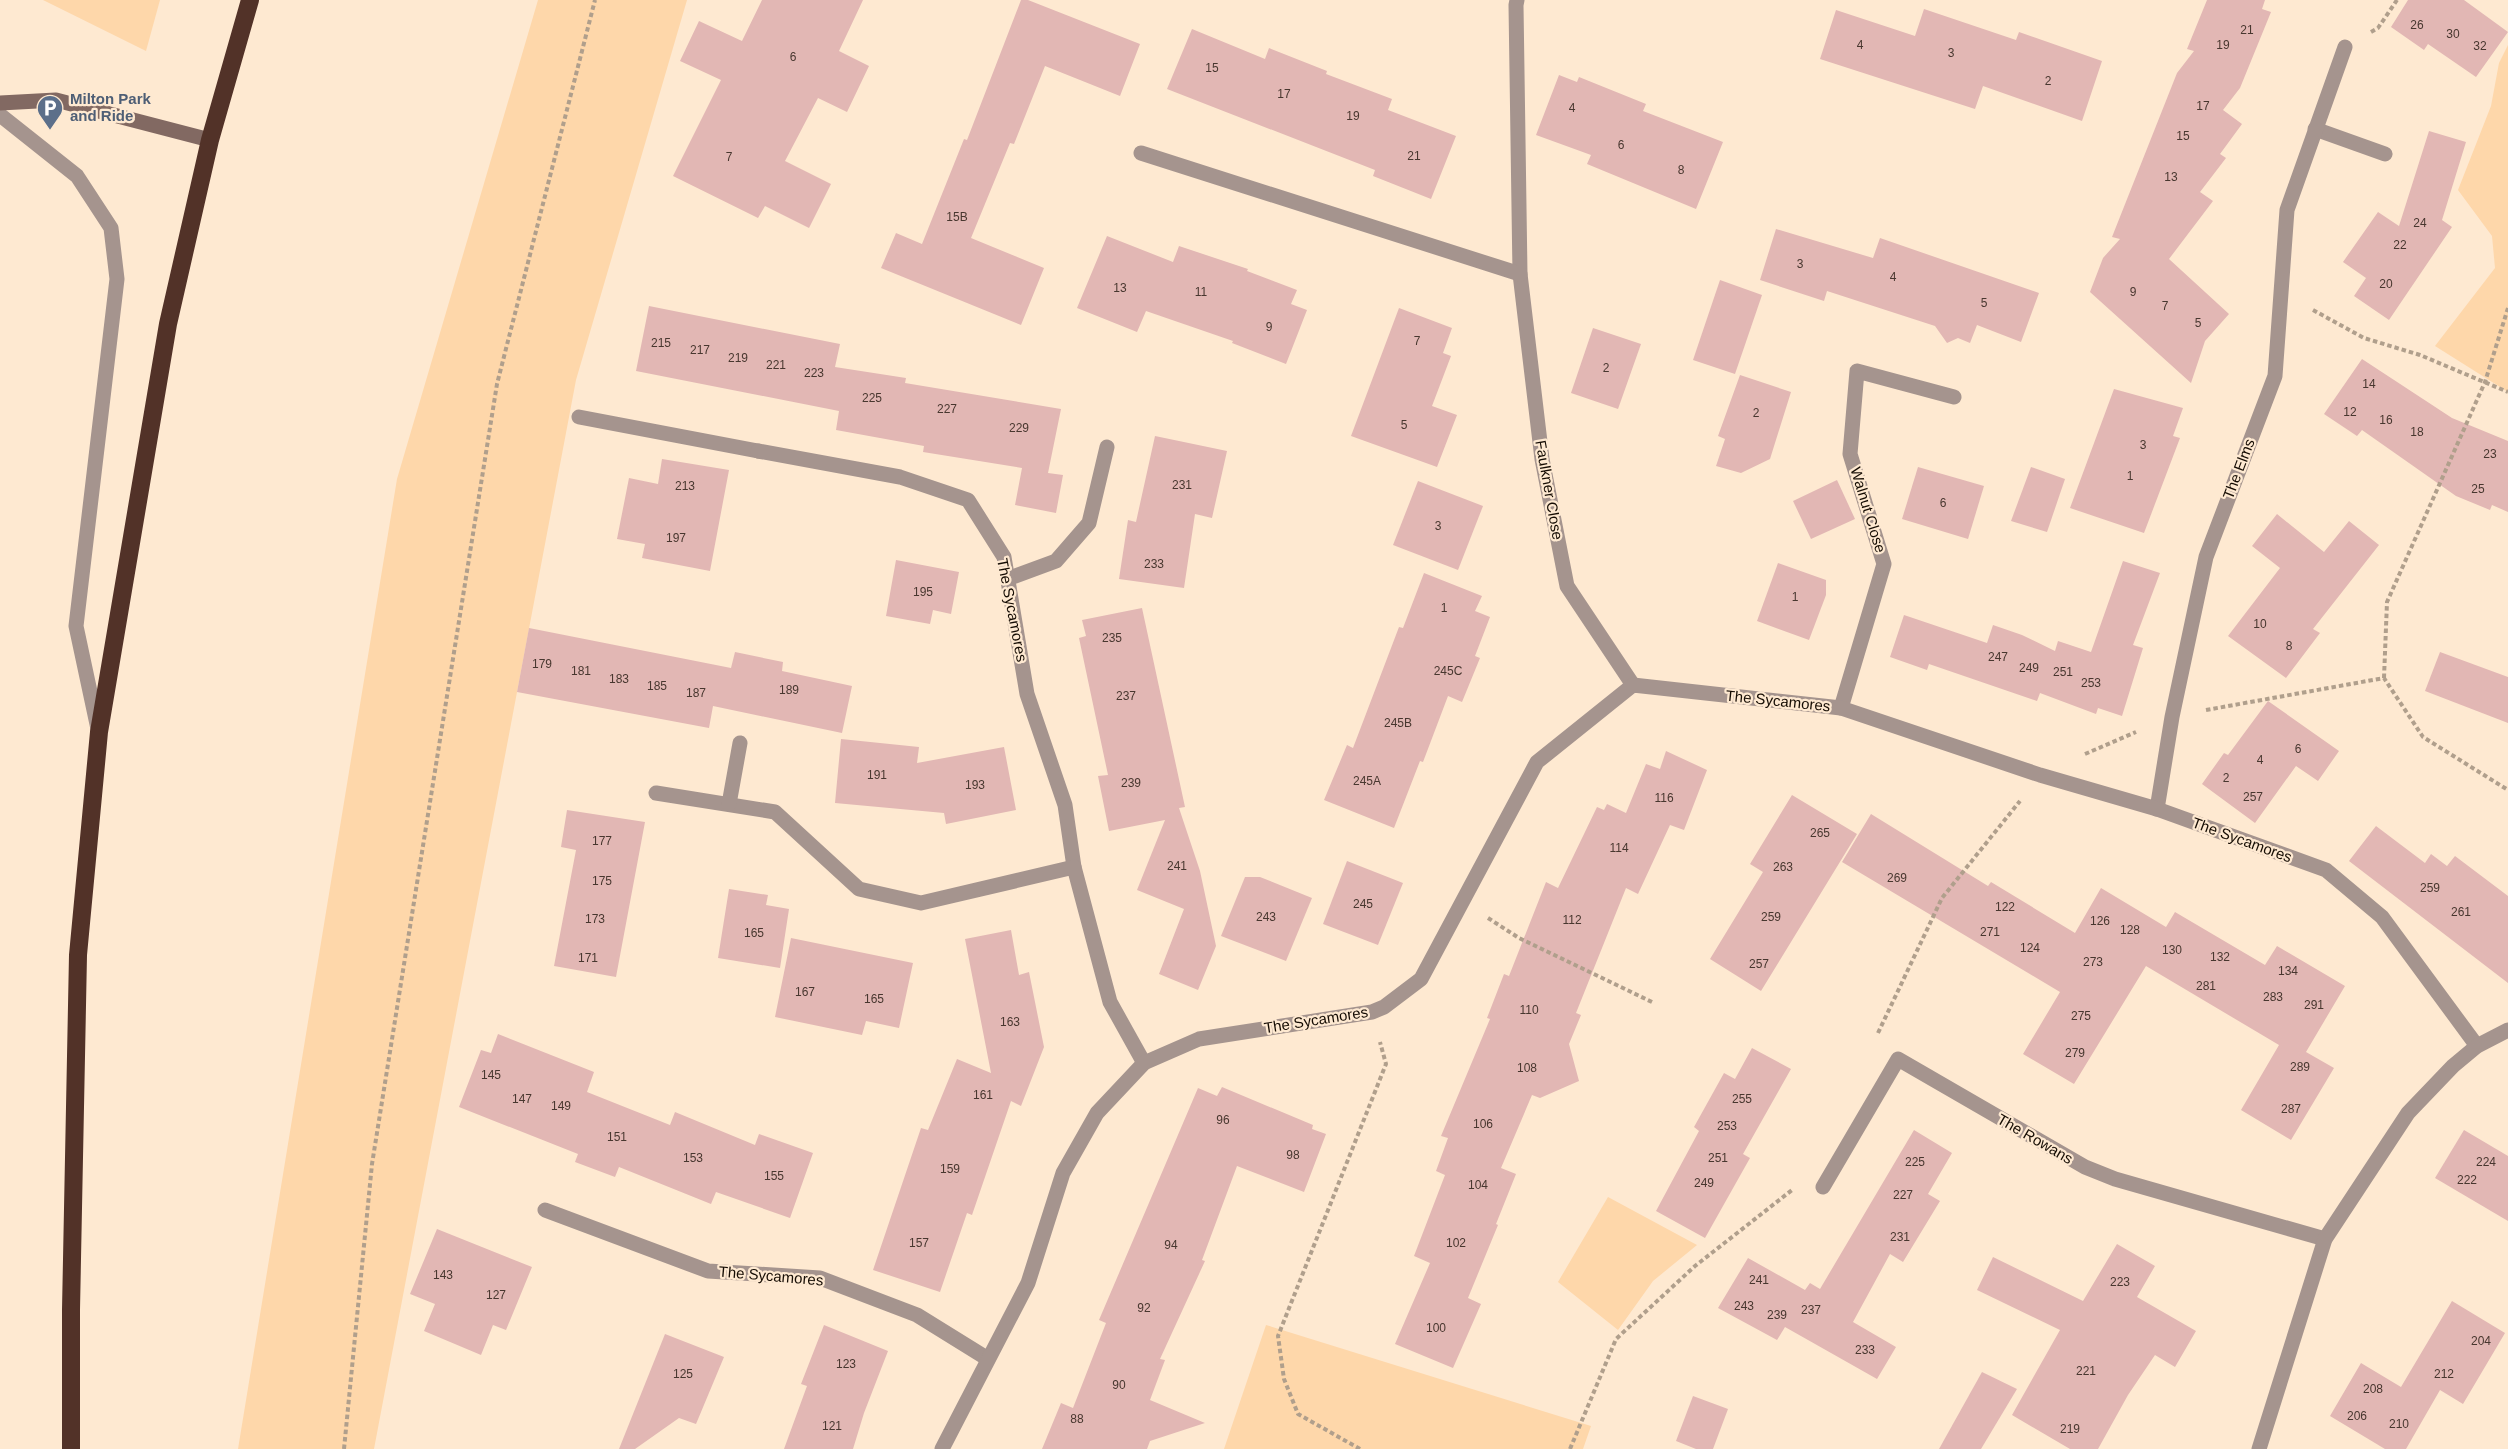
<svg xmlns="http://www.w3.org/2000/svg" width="2508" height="1449" font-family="Arial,sans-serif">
  <rect width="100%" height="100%" fill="#fee9d1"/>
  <g fill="#fed7aa">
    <polygon points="43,0 160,0 146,51"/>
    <polygon points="538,0 687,0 576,380 374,1449 238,1449 397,479"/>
    <polygon points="2508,45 2508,392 2435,346 2495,268 2492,236 2458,190 2491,106 2499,63"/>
    <polygon points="1608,1197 1697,1245 1653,1281 1618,1330 1558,1282"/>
    <polygon points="1266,1325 1591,1426 1583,1449 1224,1449"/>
  </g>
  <g fill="#e2b7b4">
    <polygon points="762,0 863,0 839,51 869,66 847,112 818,98 785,161 831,184 809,228 765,206 758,218 673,176 721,80 680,61 699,21 742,41"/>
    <polygon points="1021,0 1028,0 1140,44 1120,96 1045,66 1014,144 1010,143 971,238 1044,268 1021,325 881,268 896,233 922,244 964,139 967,140"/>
    <polygon points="2207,0 2265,0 2262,9 2271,12 2240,88 2223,110 2242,124 2220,154 2226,158 2200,192 2213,201 2169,259 2229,314 2205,341 2191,383 2090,292 2103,258 2120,239 2112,237 2177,73 2194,51 2187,49"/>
    <polygon points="2408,0 2464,0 2508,32 2476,77 2428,44 2424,50 2391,27"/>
    <polygon points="1924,9 2016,40 2019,32 2102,61 2082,121 1983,86 1975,109 1820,59 1836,10 1915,36"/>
    <polygon points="1192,29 1265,59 1269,48 1327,71 1326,74 1392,99 1388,110 1456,136 1431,199 1373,176 1375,170 1167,89"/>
    <polygon points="1559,75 1577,82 1579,77 1646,104 1643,111 1723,142 1696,209 1587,164 1591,155 1536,135"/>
    <polygon points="2429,131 2466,142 2442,220 2452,227 2389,320 2354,296 2366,278 2343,262 2378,212 2399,226"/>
    <polygon points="1776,229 1873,258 1880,238 2039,293 2021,342 1977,325 1970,343 1958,338 1947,343 1935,326 1827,291 1824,301 1760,280"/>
    <polygon points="1107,236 1173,262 1179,246 1248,269 1247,271 1297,290 1291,304 1307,310 1286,364 1232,343 1233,341 1146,311 1137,332 1077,308"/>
    <polygon points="1720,280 1762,295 1735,374 1693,360"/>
    <polygon points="649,306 840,344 835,367 906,378 905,383 1061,409 1048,473 1063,475 1056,513 1015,505 1022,468 923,452 924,446 836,430 839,411 636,371"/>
    <polygon points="1399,308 1452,328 1443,353 1451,356 1432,406 1457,415 1437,467 1351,436"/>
    <polygon points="1593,328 1641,344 1618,409 1571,393"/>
    <polygon points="2362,359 2452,418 2508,441 2508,512 2492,505 2490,510 2456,496 2362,430 2357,436 2324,414"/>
    <polygon points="1740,375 1791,392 1770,459 1741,473 1716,466 1725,439 1718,436"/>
    <polygon points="2114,389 2183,408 2173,436 2180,438 2144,533 2070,508"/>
    <polygon points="1155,436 1227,451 1212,518 1195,514 1184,588 1119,579 1128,520 1136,522"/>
    <polygon points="662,459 729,470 710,571 642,558 645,544 617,539 629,478 658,484"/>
    <polygon points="1918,467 1984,486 1968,539 1902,519"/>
    <polygon points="2031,467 2065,479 2047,532 2011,521"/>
    <polygon points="1837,480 1855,519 1811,539 1793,501"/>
    <polygon points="1418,481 1483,506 1458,570 1393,545"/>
    <polygon points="2277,514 2324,552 2349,521 2379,545 2313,629 2320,633 2286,678 2228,636 2280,568 2252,546"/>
    <polygon points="896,560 959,572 951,614 933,610 930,624 886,616"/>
    <polygon points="2123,561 2160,573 2133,645 2143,648 2122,716 2098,708 2096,714 2040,693 2037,701 1929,664 1927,670 1890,657 1904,615 1987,643 1993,625 2022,635 2055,651 2058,641 2091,652"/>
    <polygon points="1778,563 1826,580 1826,595 1809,640 1757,621"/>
    <polygon points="1424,573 1482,596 1475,611 1490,617 1475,656 1480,658 1462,702 1448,696 1423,762 1420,761 1394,828 1324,800 1347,745 1353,748 1399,627 1403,628"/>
    <polygon points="1142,608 1185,807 1179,808 1200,871 1216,946 1198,990 1159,974 1184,909 1137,890 1165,820 1109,831 1098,776 1108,775 1079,638 1086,636 1082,620"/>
    <polygon points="529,628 731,668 735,652 783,662 782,671 852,686 842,733 713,706 709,728 517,692"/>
    <polygon points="2440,652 2508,677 2508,723 2425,691"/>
    <polygon points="2268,701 2339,751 2318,781 2296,766 2255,823 2202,784 2224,753 2228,755"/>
    <polygon points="841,739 919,747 917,763 1004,747 1016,810 946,824 944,813 835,803"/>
    <polygon points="1666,751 1707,770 1684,830 1670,825 1638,894 1626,888 1576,1013 1581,1015 1569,1044 1579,1081 1540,1098 1532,1095 1501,1168 1516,1174 1496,1224 1498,1225 1468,1298 1481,1304 1453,1368 1395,1344 1430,1263 1414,1256 1445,1175 1436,1171 1448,1138 1441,1136 1490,1019 1487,1018 1504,974 1509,976 1546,882 1558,888 1597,807 1604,810 1607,804 1626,813 1646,764 1660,769"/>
    <polygon points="1792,795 1857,834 1761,991 1710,959 1763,872 1750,864"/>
    <polygon points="567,810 645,822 616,977 554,966 576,850 561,847"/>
    <polygon points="1871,814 1988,886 1991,882 2075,933 2101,888 2166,927 2175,912 2265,965 2277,946 2345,986 2306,1052 2334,1068 2291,1140 2241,1110 2279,1045 2146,966 2074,1084 2023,1054 2060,992 1842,862"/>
    <polygon points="2376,826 2425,863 2431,854 2447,866 2455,856 2508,896 2508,983 2349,861"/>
    <polygon points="1347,861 1403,883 1378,945 1323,924"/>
    <polygon points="1245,877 1260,877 1312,898 1286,961 1221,936"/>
    <polygon points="729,889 768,895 766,905 789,909 780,968 718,958"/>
    <polygon points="1011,930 1019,975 1029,972 1044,1047 1021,1106 1011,1101 972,1215 967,1213 940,1292 873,1270 921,1128 928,1130 957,1059 991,1073 965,939"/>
    <polygon points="791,938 913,963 899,1028 866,1021 862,1035 775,1017"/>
    <polygon points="498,1034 594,1072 587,1092 670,1125 675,1112 755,1145 759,1134 813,1153 790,1218 716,1192 711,1204 619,1167 615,1177 575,1162 578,1154 459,1107 481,1050 491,1053"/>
    <polygon points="1752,1048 1791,1069 1743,1154 1750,1158 1705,1238 1656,1211 1699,1131 1694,1127 1724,1073 1735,1079"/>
    <polygon points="1222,1087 1313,1125 1312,1129 1326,1134 1304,1192 1237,1166 1202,1260 1205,1261 1160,1359 1165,1360 1150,1400 1205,1423 1150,1441 1147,1449 1042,1449 1061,1403 1073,1408 1106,1323 1099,1320 1198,1088 1217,1096"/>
    <polygon points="1914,1130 1952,1153 1928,1194 1940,1201 1903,1262 1890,1254 1853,1322 1896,1347 1877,1379 1785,1327 1777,1340 1718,1308 1748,1258 1805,1290 1810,1283 1820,1289"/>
    <polygon points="2464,1130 2508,1156 2508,1221 2435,1178"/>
    <polygon points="437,1229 532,1267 506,1330 493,1325 481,1355 424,1331 435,1304 410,1294"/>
    <polygon points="2117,1244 2155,1266 2137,1297 2196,1331 2175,1367 2155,1355 2128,1395 2098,1449 2070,1449 2012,1415 2060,1330 1977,1290 1993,1257 2083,1301"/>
    <polygon points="2452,1301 2505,1333 2463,1404 2440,1390 2406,1449 2385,1449 2330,1416 2361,1363 2401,1387"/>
    <polygon points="824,1325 888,1351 864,1413 853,1449 784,1449 807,1386 801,1384"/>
    <polygon points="665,1334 724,1357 696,1424 679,1418 635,1449 619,1449"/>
    <polygon points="1982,1372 2017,1389 1981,1449 1939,1449"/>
    <polygon points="1693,1396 1728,1409 1713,1449 1696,1449 1676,1441"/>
  </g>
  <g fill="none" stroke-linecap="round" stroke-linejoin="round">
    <g stroke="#b09f8c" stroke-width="4" stroke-dasharray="4.5 3" stroke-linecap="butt">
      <polyline points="2371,32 2378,28 2397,0"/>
      <polyline points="2313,310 2364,338 2420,355 2508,392"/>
      <polyline points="2384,678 2387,602 2485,382 2508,308"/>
      <polyline points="2206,710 2384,678 2423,737 2508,790"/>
      <polyline points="2085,754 2136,732"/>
      <polyline points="1488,918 1519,938 1654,1003"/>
      <polyline points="1878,1033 1942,898 2020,801"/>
      <polyline points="344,1449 372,1164 497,384 595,0"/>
      <polyline points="1360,1449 1298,1414 1284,1379 1278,1336 1386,1064 1380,1042"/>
      <polyline points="1570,1449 1616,1339 1695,1266 1792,1190"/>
    </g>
    <g stroke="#a5948e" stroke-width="15">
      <polyline points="0,115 77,176 111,228 117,279 76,626 98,729"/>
      <polyline points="579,417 758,451"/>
      <polyline points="1007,579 1056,561 1089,523 1107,447"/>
    </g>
    <g stroke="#a5948e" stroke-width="15">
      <polyline points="1517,0 1516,5 1520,274 1542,459 1567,586 1633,685"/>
      <polyline points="2315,129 2385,154"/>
      <polyline points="1141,153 1520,274"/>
      <polyline points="758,451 900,477 968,500 1004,557 1027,694 1065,805 1074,867"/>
      <polyline points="1841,708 1884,564 1850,454 1857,371 1954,397"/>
      <polyline points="656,793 775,812 859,889 921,903 1074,867 1110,1002 1144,1063"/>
      <polyline points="729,804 740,743"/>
      <polyline points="2157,809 2172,717 2206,557 2275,376 2287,210 2345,47"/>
      <polyline points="1823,1187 1898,1059 2085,1167 2115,1179 2325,1239"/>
      <polyline points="545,1210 708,1271 820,1278 917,1315 988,1359"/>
      <polyline points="942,1449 1028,1283 1063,1173 1097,1113 1144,1063 1199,1039 1372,1012 1384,1007 1421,979 1537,762 1633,685 1841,708 2040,775 2157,809 2326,870 2382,917 2477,1046"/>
      <polyline points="2259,1449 2325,1239 2408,1113 2453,1066 2477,1046 2508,1030"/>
    </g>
    <polyline stroke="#826962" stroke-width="15" points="0,103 56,100 210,140"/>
    <polyline stroke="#523228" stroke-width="18" points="71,1449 71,1310 78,955 99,732 168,324 210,140 250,0"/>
  </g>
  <defs>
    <g id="parking-pin" transform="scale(1.35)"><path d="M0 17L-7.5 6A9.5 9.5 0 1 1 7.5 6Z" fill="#5c6f8a" stroke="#fee9d1"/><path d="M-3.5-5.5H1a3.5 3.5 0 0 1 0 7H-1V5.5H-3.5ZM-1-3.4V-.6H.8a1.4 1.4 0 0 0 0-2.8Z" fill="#fff"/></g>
  </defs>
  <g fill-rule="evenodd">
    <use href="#parking-pin" x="50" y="108"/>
  </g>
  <g text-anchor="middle" stroke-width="4.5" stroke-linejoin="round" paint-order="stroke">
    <g font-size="12" fill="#48372f">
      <text x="2417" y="29">26</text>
      <text x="2247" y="34">21</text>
      <text x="2453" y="38">30</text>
      <text x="1860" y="49">4</text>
      <text x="2223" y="49">19</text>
      <text x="2480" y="50">32</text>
      <text x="1951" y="57">3</text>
      <text x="793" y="61">6</text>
      <text x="1212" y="72">15</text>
      <text x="2048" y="85">2</text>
      <text x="1284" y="98">17</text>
      <text x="2203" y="110">17</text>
      <text x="1572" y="112">4</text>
      <text x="1353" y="120">19</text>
      <text x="2183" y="140">15</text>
      <text x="1621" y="149">6</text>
      <text x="1414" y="160">21</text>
      <text x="729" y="161">7</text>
      <text x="1681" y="174">8</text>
      <text x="2171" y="181">13</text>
      <text x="957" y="221">15B</text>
      <text x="2420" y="227">24</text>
      <text x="2400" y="249">22</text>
      <text x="1800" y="268">3</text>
      <text x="1893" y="281">4</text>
      <text x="2386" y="288">20</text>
      <text x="1120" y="292">13</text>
      <text x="1201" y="296">11</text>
      <text x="2133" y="296">9</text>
      <text x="1984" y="307">5</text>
      <text x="2165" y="310">7</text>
      <text x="2198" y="327">5</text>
      <text x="1269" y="331">9</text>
      <text x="1417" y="345">7</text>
      <text x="661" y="347">215</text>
      <text x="700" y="354">217</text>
      <text x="738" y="362">219</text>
      <text x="776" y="369">221</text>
      <text x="1606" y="372">2</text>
      <text x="814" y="377">223</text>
      <text x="2369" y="388">14</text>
      <text x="872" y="402">225</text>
      <text x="947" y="413">227</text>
      <text x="2350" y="416">12</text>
      <text x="1756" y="417">2</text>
      <text x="2386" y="424">16</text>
      <text x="1404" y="429">5</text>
      <text x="1019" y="432">229</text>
      <text x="2417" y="436">18</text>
      <text x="2143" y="449">3</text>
      <text x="2490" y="458">23</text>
      <text x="2130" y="480">1</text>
      <text x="1182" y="489">231</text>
      <text x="685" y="490">213</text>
      <text x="2478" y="493">25</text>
      <text x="1943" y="507">6</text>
      <text x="1438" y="530">3</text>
      <text x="676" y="542">197</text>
      <text x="1154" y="568">233</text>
      <text x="923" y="596">195</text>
      <text x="1795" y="601">1</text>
      <text x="1444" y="612">1</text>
      <text x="2260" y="628">10</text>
      <text x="1112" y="642">235</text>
      <text x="2289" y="650">8</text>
      <text x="1998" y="661">247</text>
      <text x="542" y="668">179</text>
      <text x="2029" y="672">249</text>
      <text x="581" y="675">181</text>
      <text x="1448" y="675">245C</text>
      <text x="2063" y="676">251</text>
      <text x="619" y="683">183</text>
      <text x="2091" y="687">253</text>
      <text x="657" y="690">185</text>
      <text x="789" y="694">189</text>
      <text x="696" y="697">187</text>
      <text x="1126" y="700">237</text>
      <text x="1398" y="727">245B</text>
      <text x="2298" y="753">6</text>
      <text x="2260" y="764">4</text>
      <text x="877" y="779">191</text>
      <text x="2226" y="782">2</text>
      <text x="1367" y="785">245A</text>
      <text x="1131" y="787">239</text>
      <text x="975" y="789">193</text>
      <text x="2253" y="801">257</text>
      <text x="1664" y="802">116</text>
      <text x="1820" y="837">265</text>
      <text x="602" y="845">177</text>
      <text x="1619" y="852">114</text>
      <text x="1177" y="870">241</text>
      <text x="1783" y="871">263</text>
      <text x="1897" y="882">269</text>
      <text x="602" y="885">175</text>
      <text x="2430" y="892">259</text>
      <text x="1363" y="908">245</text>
      <text x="2005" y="911">122</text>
      <text x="2461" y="916">261</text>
      <text x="1266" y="921">243</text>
      <text x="1771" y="921">259</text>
      <text x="595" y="923">173</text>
      <text x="1572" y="924">112</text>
      <text x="2100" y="925">126</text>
      <text x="2130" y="934">128</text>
      <text x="1990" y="936">271</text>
      <text x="754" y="937">165</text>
      <text x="2030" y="952">124</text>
      <text x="2172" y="954">130</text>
      <text x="2220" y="961">132</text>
      <text x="588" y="962">171</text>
      <text x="2093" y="966">273</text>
      <text x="1759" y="968">257</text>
      <text x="2288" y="975">134</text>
      <text x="2206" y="990">281</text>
      <text x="805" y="996">167</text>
      <text x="2273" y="1001">283</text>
      <text x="874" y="1003">165</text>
      <text x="2314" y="1009">291</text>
      <text x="1529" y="1014">110</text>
      <text x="2081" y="1020">275</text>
      <text x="1010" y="1026">163</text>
      <text x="2075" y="1057">279</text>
      <text x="2300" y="1071">289</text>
      <text x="1527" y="1072">108</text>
      <text x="491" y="1079">145</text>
      <text x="983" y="1099">161</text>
      <text x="522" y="1103">147</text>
      <text x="1742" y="1103">255</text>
      <text x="561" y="1110">149</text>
      <text x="2291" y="1113">287</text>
      <text x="1223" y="1124">96</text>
      <text x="1483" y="1128">106</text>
      <text x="1727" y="1130">253</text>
      <text x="617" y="1141">151</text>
      <text x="1293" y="1159">98</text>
      <text x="693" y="1162">153</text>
      <text x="1718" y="1162">251</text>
      <text x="1915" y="1166">225</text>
      <text x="2486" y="1166">224</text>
      <text x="950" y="1173">159</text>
      <text x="774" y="1180">155</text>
      <text x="2467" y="1184">222</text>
      <text x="1704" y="1187">249</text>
      <text x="1478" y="1189">104</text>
      <text x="1903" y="1199">227</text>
      <text x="1900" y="1241">231</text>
      <text x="919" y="1247">157</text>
      <text x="1456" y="1247">102</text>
      <text x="1171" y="1249">94</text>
      <text x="443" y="1279">143</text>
      <text x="1759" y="1284">241</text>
      <text x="2120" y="1286">223</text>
      <text x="496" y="1299">127</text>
      <text x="1744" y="1310">243</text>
      <text x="1144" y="1312">92</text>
      <text x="1811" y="1314">237</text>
      <text x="1777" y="1319">239</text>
      <text x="1436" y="1332">100</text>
      <text x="2481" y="1345">204</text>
      <text x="1865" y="1354">233</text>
      <text x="846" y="1368">123</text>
      <text x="2086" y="1375">221</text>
      <text x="683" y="1378">125</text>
      <text x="2444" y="1378">212</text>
      <text x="1119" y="1389">90</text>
      <text x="2373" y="1393">208</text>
      <text x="2357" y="1420">206</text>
      <text x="1077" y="1423">88</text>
      <text x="2399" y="1428">210</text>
      <text x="832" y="1430">121</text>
      <text x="2070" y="1433">219</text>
    </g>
    <g font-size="15" font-weight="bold" fill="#4e5e75" stroke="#fee9d1" text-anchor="start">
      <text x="70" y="104">Milton Park<tspan x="70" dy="17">and Ride</tspan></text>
    </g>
    <g font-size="15" fill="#150c03" stroke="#fee9d1">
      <text transform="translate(2239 469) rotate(-69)" y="5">The Elms</text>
      <text transform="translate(1549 490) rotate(80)" y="5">Faulkner Close</text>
      <text transform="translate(1868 510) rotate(73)" y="5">Walnut Close</text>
      <text transform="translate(1012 610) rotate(79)" y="5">The Sycamores</text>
      <text transform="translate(1778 701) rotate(6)" y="5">The Sycamores</text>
      <text transform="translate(2242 840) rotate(20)" y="5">The Sycamores</text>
      <text transform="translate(1316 1020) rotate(-9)" y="5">The Sycamores</text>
      <text transform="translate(2035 1139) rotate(30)" y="5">The Rowans</text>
      <text transform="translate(771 1276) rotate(5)" y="5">The Sycamores</text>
    </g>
  </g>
</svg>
